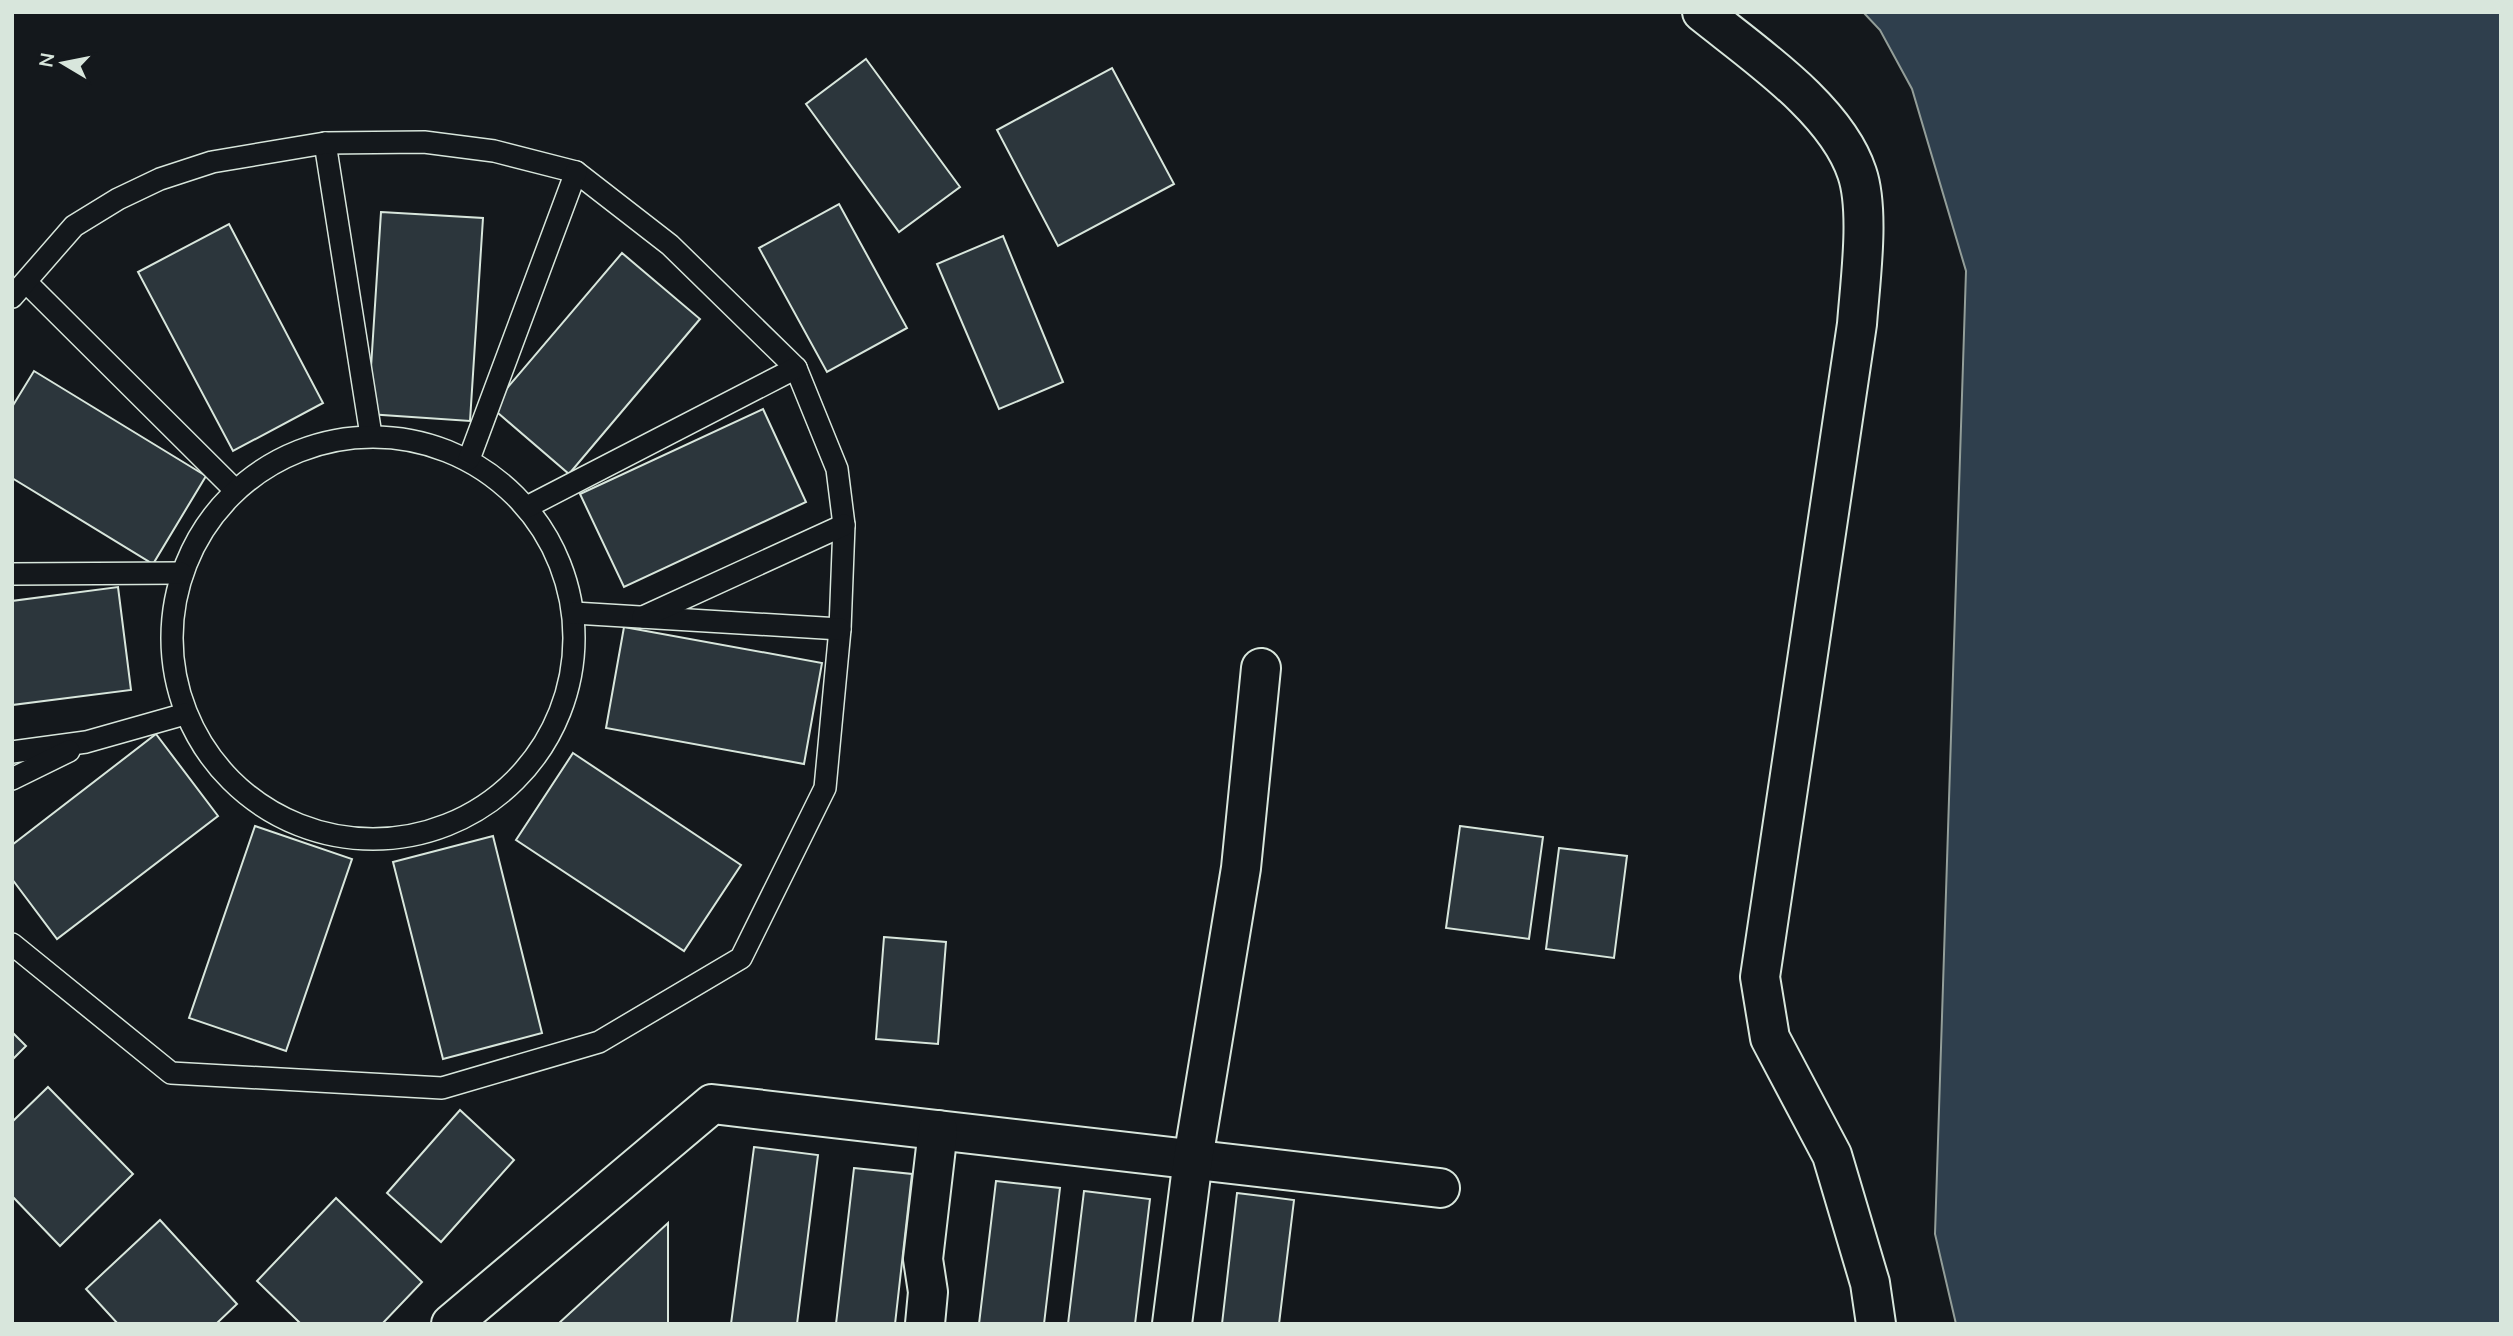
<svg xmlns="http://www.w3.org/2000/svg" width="2513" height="1336" font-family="Mulish,sans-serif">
  <rect width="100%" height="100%" fill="#14181c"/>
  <polygon fill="#2f3f4d" stroke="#939e99" stroke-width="2" points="1863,12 2501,12 2501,1324 1956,1324 1935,1234 1966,271 1912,89 1880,30"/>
  <g fill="#2c363c" stroke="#d8e6dc" stroke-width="2">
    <polygon points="866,59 960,187 899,232 806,104"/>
    <polygon points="1112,68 1174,184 1058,246 997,130"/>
    <polygon points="839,204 907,328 827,372 759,248"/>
    <polygon points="381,212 483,218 470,421 368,414"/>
    <polygon points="229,224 323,403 233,451 138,272"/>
    <polygon points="1003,236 1063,382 999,409 937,264"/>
    <polygon points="622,253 700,319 569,474 491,407"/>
    <polygon points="34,371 206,476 153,564 12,478 12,407"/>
    <polygon points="763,409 806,502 624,587 580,494"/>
    <polygon points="118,587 131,690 12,705 12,601"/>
    <polygon points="624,627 822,663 804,764 606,728"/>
    <polygon points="156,734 218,816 57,939 12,879 12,845"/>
    <polygon points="573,753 741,865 684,951 516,840"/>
    <polygon points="255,826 352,859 286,1051 189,1018"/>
    <polygon points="1460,826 1543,837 1529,939 1446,928"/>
    <polygon points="493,836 542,1033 443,1059 393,862"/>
    <polygon points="1559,848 1627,856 1614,958 1546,949"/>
    <polygon points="884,937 946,942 938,1044 876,1039"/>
    <polygon points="12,1032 26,1046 12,1060"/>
    <polygon points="48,1087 133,1174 60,1246 12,1196 12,1122"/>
    <polygon points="460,1110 514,1160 441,1242 387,1193"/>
    <polygon points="754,1147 818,1155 797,1324 731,1324"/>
    <polygon points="854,1168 912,1174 895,1324 836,1324"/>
    <polygon points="996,1181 1060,1188 1044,1324 979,1324"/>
    <polygon points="1084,1191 1150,1199 1135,1324 1068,1324"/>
    <polygon points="1237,1193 1294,1200 1279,1324 1222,1324"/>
    <polygon points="336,1198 422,1282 382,1324 301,1324 257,1281"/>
    <polygon points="160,1220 237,1304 216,1324 118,1324 86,1289"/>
    <polygon points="668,1223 668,1324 558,1324"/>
  </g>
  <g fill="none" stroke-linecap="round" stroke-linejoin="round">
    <g stroke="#d8e6dc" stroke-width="24">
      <g id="lane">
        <polyline points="325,143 371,435"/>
        <polyline points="27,283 235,490"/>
        <polyline points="12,297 74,226 118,199 160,179 212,162 325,143 424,142 494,151 576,172 670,245 796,368 837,469 844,525 840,629 825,788 741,958 599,1042 442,1088 171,1073 12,944"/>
        <circle cx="373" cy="638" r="201"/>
        <polyline points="469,459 576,172"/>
        <polyline points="527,507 796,368"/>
        <polyline points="12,574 181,573"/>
        <polyline points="574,613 840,629"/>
        <polyline points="643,617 844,525"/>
        <polyline points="12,752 86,742 185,714"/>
        <polyline points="12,779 69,751"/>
      </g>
    </g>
    <g stroke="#d8e6dc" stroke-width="42">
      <g id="street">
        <path d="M 1702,12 C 1754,54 1836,109 1857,173 C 1870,211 1860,283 1857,324 L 1760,977 L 1770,1038 L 1832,1155 L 1870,1283 L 1876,1324"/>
        <polyline points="451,1324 712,1104 1440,1188"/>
        <polyline points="925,1324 928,1292 923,1259 938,1130"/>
        <polyline points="1172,1324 1193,1159 1241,868 1261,668"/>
      </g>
    </g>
    <use href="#lane" stroke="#14181c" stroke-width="21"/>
    <use href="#street" stroke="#14181c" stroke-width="38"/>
  </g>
  <rect width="2513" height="1336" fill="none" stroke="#d8e6dc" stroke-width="28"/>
  <g transform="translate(63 63) rotate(280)" stroke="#14181c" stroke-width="5" paint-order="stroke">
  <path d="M0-5L12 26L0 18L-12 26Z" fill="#d8e6dc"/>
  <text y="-10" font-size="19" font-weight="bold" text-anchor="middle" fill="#d8e6dc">N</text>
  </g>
</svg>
